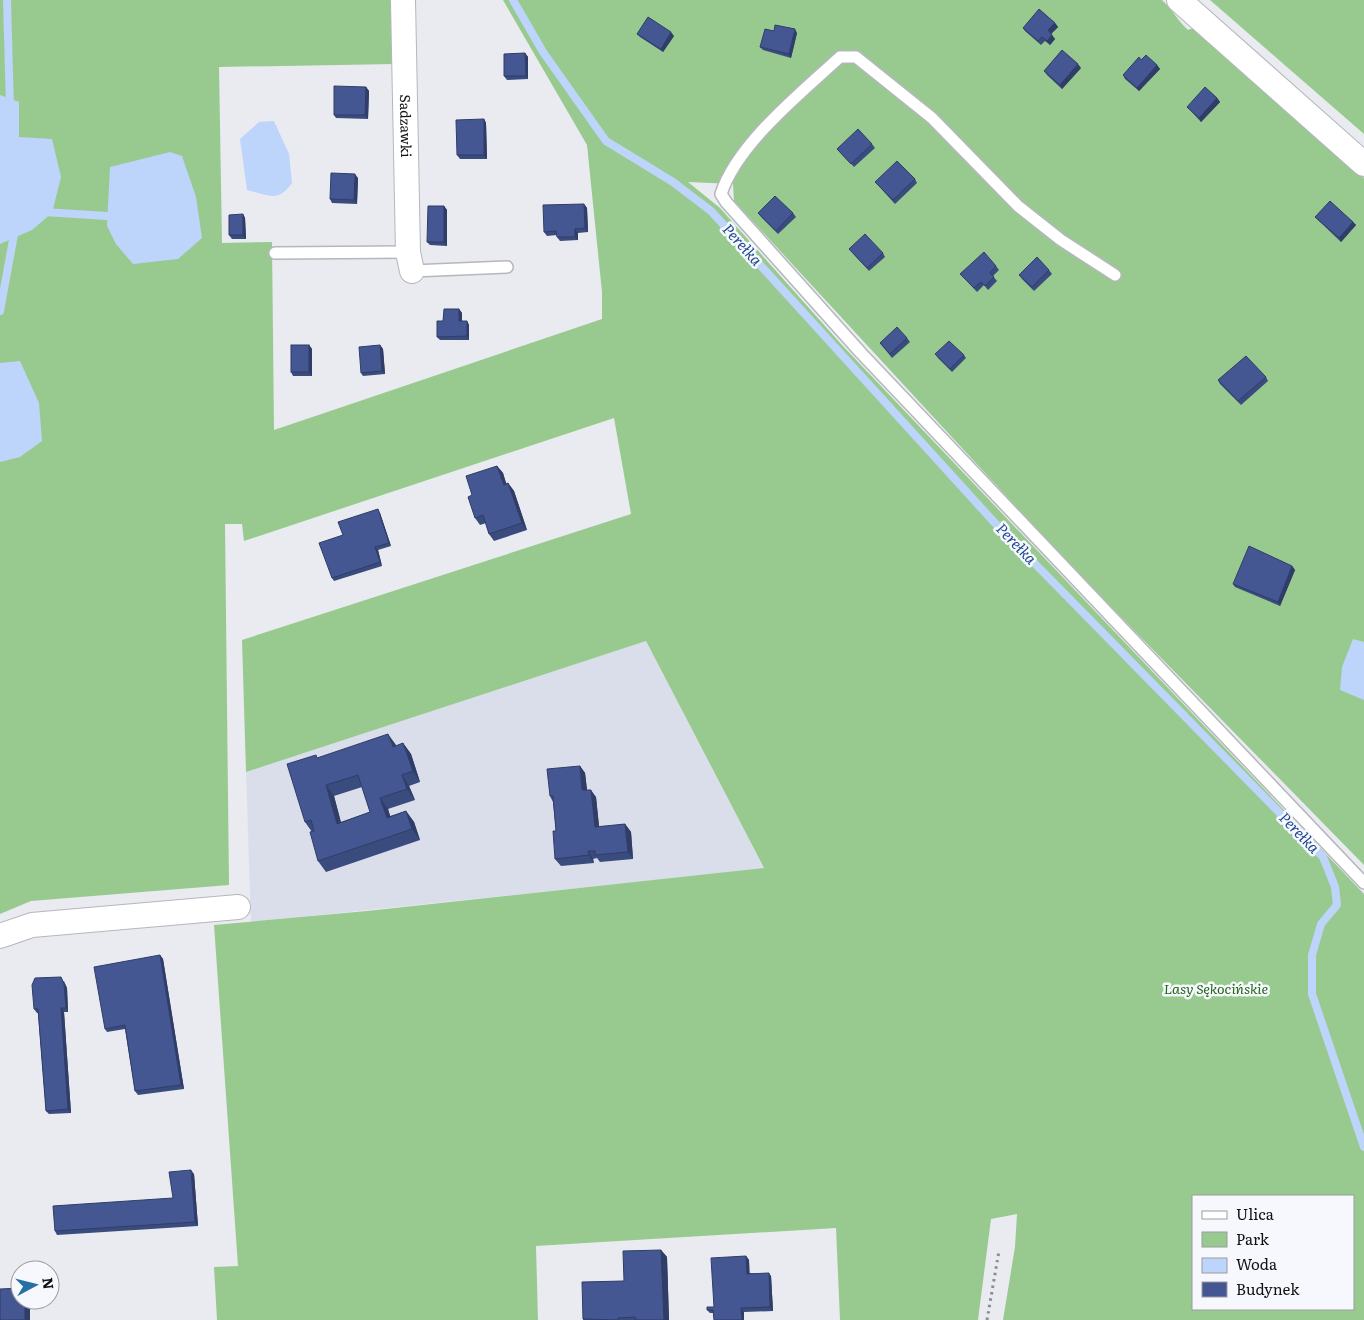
<svg xmlns="http://www.w3.org/2000/svg" width="1364" height="1320" font-family="Literata,serif">
  <rect width="100%" height="100%" fill="#e9ebf0"/>
  <polygon fill="#dadeea" points="646,641 764,869 251,922 246,772"/>
  <g fill="#98ca90" fill-rule="evenodd">
    <path d="M 0,0 L 394,0 L 395,64 L 219,67 L 222,243 L 272,242 L 274,430 L 602,319 L 602,292 L 587,145 L 503,0 L 1162,0 C 1173,10 1177,20 1188,30 L 1193,28 L 1364,178 L 1364,865 L 1070,565 L 734,201 L 733,184 L 688,182 L 720,208 L 841,344 L 1364,894 L 1364,1320 L 1003,1320 L 1015,1247 L 1017,1214 L 991,1219 L 978,1320 L 840,1320 L 836,1228 L 536,1246 L 538,1320 L 217,1320 L 214,1267 L 238,1266 L 214,925 L 367,911 L 764,868 L 646,641 L 246,772 L 242,640 L 631,514 L 614,418 L 244,541 L 242,524 L 225,524 L 229,885 L 31,901 L 0,914 ZM 1193,1196 L 1353,1196 L 1353,1309 L 1193,1309 Z"/>
    <polygon points="1210,0 1364,0 1364,134"/>
  </g>
  <g fill="#bdd4fb">
    <polygon points="0,95 19,102 19,137 52,139 61,177 52,213 32,230 0,244"/>
    <path d="M 274,121 L 289,154 L 292,183 C 278,203 268,195 247,190 L 240,139 L 259,122 Z"/>
    <polygon points="170,152 182,156 196,197 202,238 178,259 133,264 116,244 107,226 110,167"/>
    <polygon points="20,361 39,403 42,441 20,457 0,462 0,363"/>
    <polygon points="1353,639 1364,642 1364,700 1340,690 1342,667"/>
  </g>
  <g fill="none" stroke-linecap="round" stroke-linejoin="round">
    <g stroke="#bdd4fb" stroke-width="8">
      <polyline points="7,0 10,108"/>
      <polyline points="513,0 543,52 606,141 673,182 711,211 994,522 1323,857 1335,887 1337,905 1321,924 1312,955 1312,994 1364,1147"/>
      <polyline points="44,212 107,216"/>
      <polyline points="0,311 15,229"/>
    </g>
    <g stroke="#b5b7bc" stroke-width="14">
      <g id="service">
        <polyline points="275,253 408,252"/>
        <polyline points="412,271 507,267"/>
        <path d="M 1115,275 L 1061,240 L 1018,206 L 932,118 L 856,57 L 840,57 C 802,92 737,144 721,194 L 726,202 L 861,353 L 1364,883"/>
      </g>
    </g>
    <g stroke="#b5b7bc" stroke-width="26">
      <g id="minor">
        <path id="s1" d="M 403,0 L 408,252 L 412,271"/>
        <polyline points="1179,0 1364,164"/>
        <polyline points="0,936 32,925 238,907"/>
      </g>
    </g>
    <polyline stroke="#8a8c8f" stroke-width="3" stroke-dasharray="2.5 4" stroke-linecap="butt" points="987,1320 999,1251"/>
    <use href="#service" stroke="#fff" stroke-width="11"/>
    <use href="#minor" stroke="#fff" stroke-width="24"/>
  </g>
  <g fill="#3a4b7e" fill-rule="evenodd">
    <polygon points="1055,23 1058,27 1051,34 1055,39 1050,45 1045,41 1041,45 1025,31 1023,28"/>
    <polygon points="774,31 797,33 791,58 763,50 760,47"/>
    <polygon points="637,34 674,36 663,52 640,37"/>
    <polygon points="525,53 528,57 528,79 507,80 504,76"/>
    <polygon points="1141,60 1157,65 1160,69 1139,91 1125,79 1123,75"/>
    <polygon points="1081,68 1062,89 1047,75 1044,71"/>
    <polygon points="366,87 369,91 368,119 336,118 334,115"/>
    <polygon points="1217,98 1220,102 1201,122 1190,110 1187,107"/>
    <polygon points="484,119 486,123 487,159 460,159 457,155"/>
    <polygon points="872,144 875,148 854,167 837,149"/>
    <polygon points="358,178 357,204 332,203 330,199"/>
    <polygon points="915,179 917,183 895,204 875,182"/>
    <polygon points="584,204 587,208 588,232 578,233 578,240 560,241 557,237 557,235 547,236 544,232"/>
    <polygon points="444,206 447,210 447,246 430,245 427,242"/>
    <polygon points="758,213 793,213 796,217 778,234 761,217"/>
    <polygon points="243,214 245,218 246,239 232,239 229,235"/>
    <polygon points="1315,217 1353,222 1356,225 1341,242 1318,220"/>
    <polygon points="849,249 883,253 885,257 869,271"/>
    <polygon points="996,266 999,270 993,276 997,281 988,290 984,285 977,292 960,274"/>
    <polygon points="1049,270 1052,274 1034,291 1022,279 1019,275"/>
    <polygon points="459,309 462,313 462,321 467,321 469,325 469,340 440,340 437,337 443,321"/>
    <polygon points="907,338 910,342 892,358 880,343"/>
    <polygon points="309,345 312,349 312,376 293,376 291,372"/>
    <polygon points="380,345 383,349 385,374 363,376 361,373"/>
    <polygon points="935,354 964,355 966,358 952,372 938,358"/>
    <polygon points="1266,377 1268,381 1241,405 1220,384 1218,380"/>
    <polygon points="497,466 503,473 506,484 508,483 514,491 527,530 494,541 489,534 486,523 480,525 475,518 472,495"/>
    <polygon points="380,513 391,546 378,550 382,566 334,581 332,578 343,535"/>
    <polygon points="1292,566 1295,570 1280,606 1235,587 1233,584"/>
    <path d="M 403,743 L 411,754 L 420,782 L 409,786 L 415,800 L 388,809 L 390,816 L 406,811 L 414,822 L 420,840 L 326,872 L 318,861 L 312,832 L 305,822 L 319,758 L 396,746 ZM 362,787 L 370,812 L 341,822 L 334,796 Z"/>
    <polygon points="580,766 585,773 587,790 596,797 599,827 625,824 631,832 633,859 600,862 597,858 593,859 594,863 561,866 555,859 556,831 553,802 550,796"/>
    <polygon points="160,955 163,959 184,1089 138,1095 135,1091 125,1029 107,1032 105,1029"/>
    <polygon points="64,981 67,988 68,1012 64,1012 71,1113 49,1114 46,1111 38,1013 37,1013 34,1009"/>
    <polygon points="194,1174 198,1226 57,1235 55,1231 173,1198"/>
    <polygon points="661,1250 667,1257 669,1320 583,1320 583,1319"/>
    <polygon points="746,1256 749,1260 749,1273 771,1276 773,1311 744,1312 744,1320 714,1320 714,1313 710,1313 707,1310 714,1307"/>
  </g>
  <g fill="#303d67">
    <polygon points="1055,23 1058,27 1051,34 1048,30"/>
    <polygon points="795,29 797,33 791,58 789,54"/>
    <polygon points="671,32 674,36 663,52 661,49"/>
    <polygon points="1052,35 1055,39 1050,45 1047,41"/>
    <polygon points="525,53 528,57 528,79 526,76"/>
    <polygon points="1078,64 1081,68 1062,89 1060,85"/>
    <polygon points="1157,65 1160,69 1139,91 1137,88"/>
    <polygon points="366,87 369,91 368,119 365,115"/>
    <polygon points="1217,98 1220,102 1201,122 1199,118"/>
    <polygon points="484,119 486,123 487,159 484,155"/>
    <polygon points="355,174 358,178 357,204 354,200"/>
    <polygon points="584,204 587,208 588,232 585,228"/>
    <polygon points="444,206 447,210 447,246 444,242"/>
    <polygon points="243,214 245,218 246,239 243,235"/>
    <polygon points="1353,222 1356,225 1341,242 1339,238"/>
    <polygon points="575,229 578,233 578,240 575,237"/>
    <polygon points="459,309 462,313 462,325 459,321"/>
    <polygon points="467,321 469,325 469,340 467,336"/>
    <polygon points="309,345 312,349 312,376 309,372"/>
    <polygon points="380,345 383,349 385,374 382,371"/>
    <polygon points="497,466 503,473 509,492 504,485"/>
    <polygon points="508,483 514,491 527,530 522,523"/>
    <polygon points="378,509 380,513 391,546 389,543"/>
    <polygon points="375,547 378,550 382,566 380,562"/>
    <polygon points="1292,566 1295,570 1280,606 1278,602"/>
    <polygon points="388,734 396,745 400,758 393,747"/>
    <polygon points="403,743 411,754 420,782 413,771"/>
    <polygon points="580,766 585,773 588,798 582,790"/>
    <polygon points="402,775 409,786 415,800 407,789"/>
    <polygon points="326,785 334,796 344,835 337,824"/>
    <polygon points="591,790 596,797 600,835 595,827"/>
    <polygon points="380,798 388,809 394,829 387,818"/>
    <polygon points="406,811 414,822 420,840 412,829"/>
    <polygon points="625,824 631,832 633,859 628,852"/>
    <polygon points="588,851 593,859 594,863 589,855"/>
    <polygon points="160,955 163,959 184,1089 181,1085"/>
    <polygon points="61,977 67,988 68,1012 66,1008"/>
    <polygon points="61,1008 64,1012 71,1113 68,1109"/>
    <polygon points="191,1170 194,1174 198,1226 195,1222"/>
    <polygon points="661,1250 667,1257 669,1320 664,1320"/>
    <polygon points="746,1256 749,1260 750,1277 747,1274"/>
    <polygon points="769,1273 771,1276 773,1311 770,1307"/>
    <rect x="25" y="1300" width="5" height="20"/>
    <polygon points="741,1308 744,1312 744,1320 742,1320"/>
  </g>
  <g fill="#445793" stroke="#303d67" fill-rule="evenodd">
    <polygon points="1039,9 1055,23 1048,30 1052,35 1047,41 1042,37 1038,41 1023,28"/>
    <polygon points="648,17 671,32 661,49 637,34"/>
    <polygon points="775,25 795,29 789,54 760,47 765,29 774,31"/>
    <polygon points="1062,50 1078,64 1060,85 1044,71"/>
    <polygon points="525,53 526,76 504,76 504,54"/>
    <polygon points="1146,55 1157,65 1137,88 1123,75 1139,57 1141,60"/>
    <polygon points="334,86 366,87 365,115 334,115"/>
    <polygon points="1205,87 1217,98 1199,118 1187,107"/>
    <polygon points="484,119 484,155 457,155 456,120"/>
    <polygon points="858,129 872,144 851,164 837,149"/>
    <polygon points="897,161 915,179 893,200 875,182"/>
    <polygon points="331,173 355,174 354,200 330,199"/>
    <polygon points="775,196 793,213 776,231 758,213"/>
    <polygon points="1330,201 1353,222 1339,238 1315,217"/>
    <polygon points="584,204 585,228 575,229 575,237 557,237 556,231 544,232 543,205"/>
    <polygon points="428,206 444,206 444,242 427,242"/>
    <polygon points="243,214 243,235 229,235 229,215"/>
    <polygon points="865,234 883,253 867,268 849,249"/>
    <polygon points="984,252 996,266 990,273 994,277 985,286 981,282 974,288 960,274"/>
    <polygon points="1037,257 1049,270 1032,287 1019,275"/>
    <polygon points="444,309 459,309 459,321 467,321 467,336 437,337 437,321 443,321"/>
    <polygon points="897,327 907,338 890,354 880,343"/>
    <polygon points="949,341 964,355 950,369 935,354"/>
    <rect x="291" y="345" width="18" height="27"/>
    <polygon points="380,345 382,371 361,373 359,347"/>
    <polygon points="1246,356 1266,377 1238,401 1218,380"/>
    <polygon points="497,466 504,485 508,483 522,523 489,534 483,515 475,518 468,497 472,495 466,476"/>
    <polygon points="378,509 389,543 375,547 380,562 332,578 319,543 343,535 338,522"/>
    <polygon points="1249,546 1292,566 1278,602 1233,584"/>
    <path d="M 388,734 L 393,747 L 403,743 L 413,771 L 402,775 L 407,789 L 380,798 L 387,818 L 406,811 L 412,829 L 318,861 L 310,832 L 314,831 L 311,820 L 305,822 L 287,764 L 316,755 L 317,758 ZM 358,775 L 370,812 L 337,824 L 326,785 Z"/>
    <polygon points="580,766 582,790 591,790 595,827 625,824 628,852 595,855 595,851 588,851 589,855 555,859 553,831 556,831 553,796 550,796 547,769"/>
    <polygon points="160,955 181,1085 135,1091 125,1025 105,1029 94,967"/>
    <polygon points="61,977 64,984 66,1008 61,1008 68,1109 46,1111 38,1009 34,1009 32,985 35,978"/>
    <polygon points="191,1170 195,1222 55,1231 53,1206 173,1198 169,1172"/>
    <polygon points="661,1250 664,1320 636,1320 635,1317 618,1318 618,1320 583,1319 582,1282 624,1281 623,1251"/>
    <polygon points="746,1256 747,1274 769,1273 770,1307 741,1308 742,1320 714,1320 713,1310 707,1310 707,1307 714,1307 711,1258"/>
    <polygon points="20,1288 20,1300 25,1300 25,1320 0,1320 0,1289"/>
  </g>
  <g text-anchor="middle" stroke-width="5" stroke-linejoin="round" paint-order="stroke">
    <g font-size="14" fill="#101112" stroke="#f6f8fd">
      <text dy="5" stroke="none"><textPath href="#s1" startOffset="126">Sadzawki</textPath></text>
    </g>
    <g font-size="14" font-style="italic" fill="#226718" stroke="#f6f8fd">
      <text x="1216" y="994">Lasy Sękocińskie</text>
    </g>
    <g font-size="15" font-style="italic" fill="#1d4790" stroke="#f6f8fd">
      <text transform="translate(742 245) rotate(48)" y="5">Perełka</text>
      <text transform="translate(1016 544) rotate(46)" y="5">Perełka</text>
      <text transform="translate(1299 833) rotate(46)" y="5">Perełka</text>
    </g>
  </g>
  <rect x="1192" y="1195" width="162" height="115" fill="#f6f8fd" stroke="#9a9c9f"/>
  <rect x="1202" y="1211" width="25" height="8" fill="#ffffff" stroke="#9a9c9f"/>
  <text x="1236" y="1220" font-size="15" fill="#101112">Ulica</text>
  <rect x="1202" y="1232" width="25" height="15" fill="#98ca90" stroke="#9a9c9f"/>
  <text x="1236" y="1245" font-size="15" fill="#101112">Park</text>
  <rect x="1202" y="1258" width="25" height="15" fill="#bdd4fb" stroke="#9a9c9f"/>
  <text x="1236" y="1270" font-size="15" fill="#101112">Woda</text>
  <rect x="1202" y="1282" width="25" height="15" fill="#445793" stroke="#9a9c9f"/>
  <text x="1236" y="1295" font-size="15" fill="#101112">Budynek</text>
  <g transform="translate(35 1285) rotate(83)"><circle r="24" fill="#f6f8fd" stroke="#9a9c9f"/>
  <path d="M0-4L9 19L0 12L-9 19Z" fill="#2770a3"/>
  <text y="-8" font-size="14" font-weight="bold" text-anchor="middle" fill="#101112">N</text>
  </g>
</svg>
